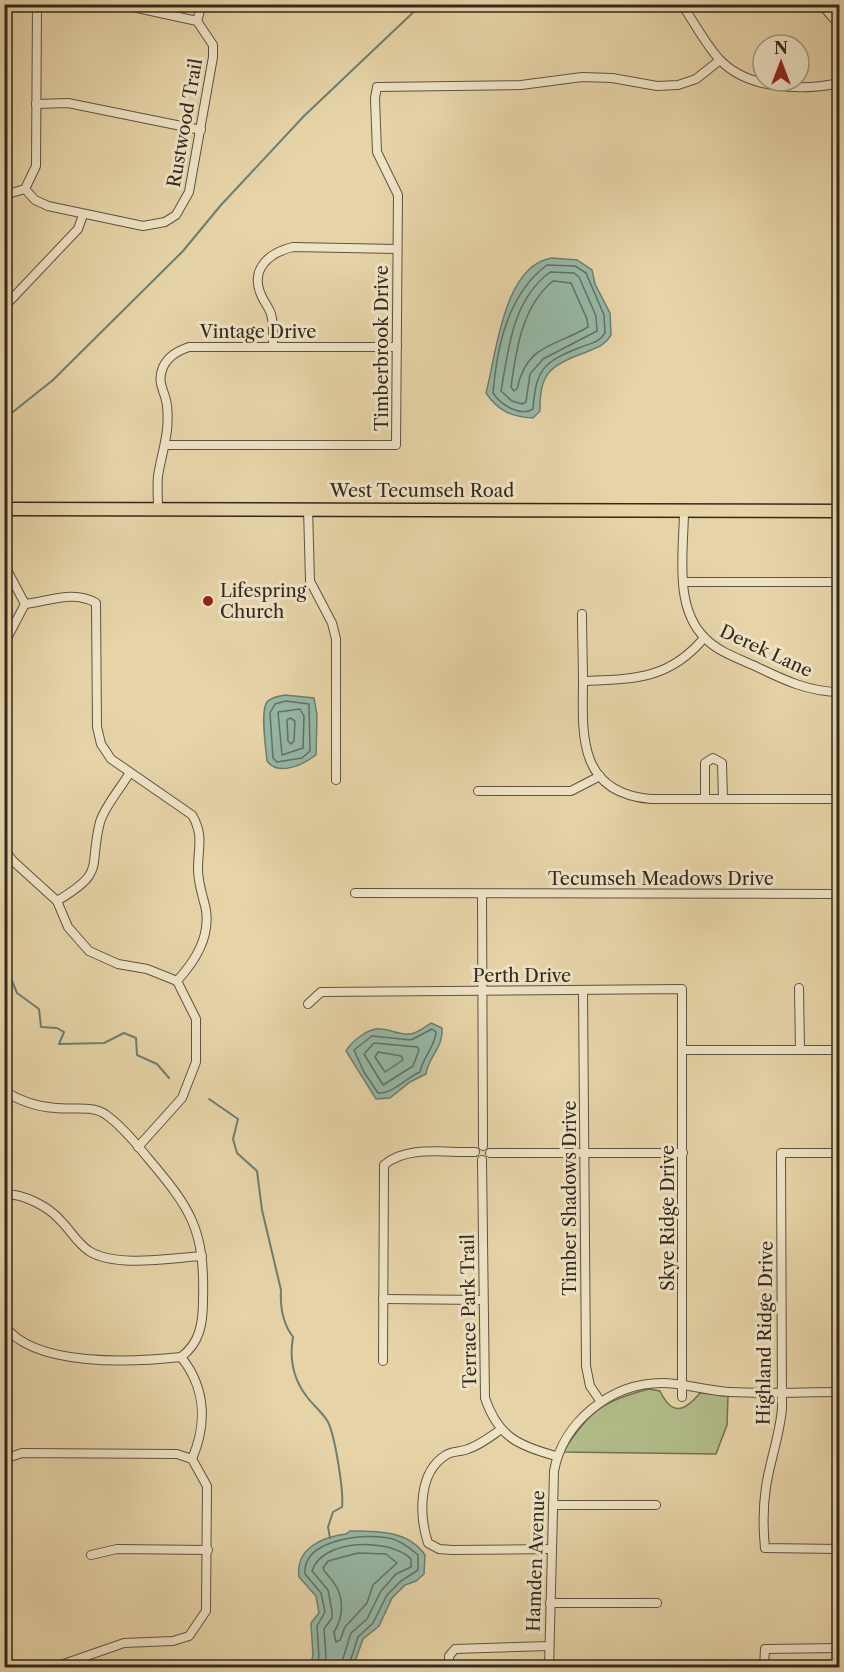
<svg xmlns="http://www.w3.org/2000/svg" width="844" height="1672" font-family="'Libre Caslon Text',serif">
  <rect width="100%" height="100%" fill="#e6d4a8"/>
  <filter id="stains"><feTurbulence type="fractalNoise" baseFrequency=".00333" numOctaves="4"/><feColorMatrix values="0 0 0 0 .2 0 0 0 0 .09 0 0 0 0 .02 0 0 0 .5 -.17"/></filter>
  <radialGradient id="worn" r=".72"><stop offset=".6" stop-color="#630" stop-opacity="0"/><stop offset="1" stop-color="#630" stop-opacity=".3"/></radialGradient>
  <path fill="#b2bd8a" stroke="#727254" stroke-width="1.5" d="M 649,1389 L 660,1391 C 672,1416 684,1412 700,1393 L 728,1395 L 727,1425 L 716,1454 L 563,1452 C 589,1411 602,1401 649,1389 Z"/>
  <g fill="#96b8a7" stroke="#6e7e70" stroke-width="1.5">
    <path d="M 552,258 L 577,260 L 592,270 L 595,284 L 610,313 L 611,335 C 604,347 595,348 584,353 C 550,365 539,374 540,411 L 533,418 C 512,417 498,411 486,393 C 496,356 503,265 552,258 Z"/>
    <path d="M 285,695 L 314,698 L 317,715 L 316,755 C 304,764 279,777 267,761 C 266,749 260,711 267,702 C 271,697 279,696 285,695 Z"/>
    <path d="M 431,1023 L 442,1028 C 444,1047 428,1057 426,1074 L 410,1082 L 390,1098 L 376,1099 L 346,1051 C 352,1041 369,1027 381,1029 C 391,1030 400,1035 410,1034 C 418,1033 425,1027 431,1023 Z"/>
    <path d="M 350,1531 C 377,1531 408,1530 425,1555 L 424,1574 L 416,1581 L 405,1585 L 392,1598 L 379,1626 L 363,1639 L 353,1667 L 309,1667 L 313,1656 L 311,1623 L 319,1613 L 316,1596 L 299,1577 C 295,1548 323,1537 346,1534 Z"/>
  </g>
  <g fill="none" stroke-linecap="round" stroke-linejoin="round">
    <g stroke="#647062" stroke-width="1.5">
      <path d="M 547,265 L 575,266 L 586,273 L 604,315 L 605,333 C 599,343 591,343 581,347 C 543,362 536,369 533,409 C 520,417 501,405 493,393 C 497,346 508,294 547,265 Z"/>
      <path d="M 550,272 L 574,273 L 579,277 L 596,316 L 597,331 L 543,359 L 530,374 L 526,402 L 522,404 L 512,401 L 501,391 C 509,347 512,301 550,272 Z"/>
      <path d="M 553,281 L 571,283 L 587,319 L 588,327 C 555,347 527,343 517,389 L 514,391 L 511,387 C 516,350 522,306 553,281 Z"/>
      <polygon points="286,701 309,704 310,751 302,758 277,762 273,758 270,713 275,704"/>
      <polygon points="300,709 304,716 303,748 282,755 278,712"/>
      <polygon points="290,718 295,721 294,741 291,744 288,741 287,720"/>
      <path d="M 432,1029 L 436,1032 C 435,1047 423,1057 420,1072 C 407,1077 393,1094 378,1093 L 364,1072 L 354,1050 L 372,1036 L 411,1040 Z"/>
      <polygon points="374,1043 417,1047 419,1050 413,1066 383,1085 364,1054"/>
      <polygon points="378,1052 401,1056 403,1060 385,1072 375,1057"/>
      <path d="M 358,1553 L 386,1554 L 397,1563 L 373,1585 L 367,1603 L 345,1627 L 340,1640 L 336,1642 L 334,1632 C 343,1618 345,1598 334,1583 C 330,1577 325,1573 323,1568 L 328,1561 Z"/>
      <path d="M 315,1668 L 319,1657 L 317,1626 L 325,1612 L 321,1593 L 305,1574 C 302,1539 365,1533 389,1538 C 400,1540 410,1548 418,1555 L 418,1570 L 401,1581 L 387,1595 L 373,1623 L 358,1637 L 348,1668"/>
      <path d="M 323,1668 L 326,1657 L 324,1629 L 332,1618 L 332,1611 L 328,1590 L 312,1571 C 322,1539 388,1537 411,1559 L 411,1567 L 396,1574 L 381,1591 L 367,1619 L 351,1633 L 340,1668"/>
    </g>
    <g stroke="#6e7e70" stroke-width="2">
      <polyline points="4,419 53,380 183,251 221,205 304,116 422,4"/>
      <polyline points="4,962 17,993 39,1009 41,1027 57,1028 64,1032 59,1044 104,1043 124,1033 136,1038 137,1055 157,1064 169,1078"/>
      <path d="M 209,1099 L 238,1119 L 233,1139 L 237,1153 L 257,1171 L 262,1210 L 281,1290 C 280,1307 283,1324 293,1337 C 289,1360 293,1379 307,1397 C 314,1406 323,1413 328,1422 C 335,1436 344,1492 342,1507 L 333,1512 L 328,1527 L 330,1538"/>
    </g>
    <g stroke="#605340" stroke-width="10">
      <g id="street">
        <polyline points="119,4 197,21"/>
        <path d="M 682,4 C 694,23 705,43 719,59 C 748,90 802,91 840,83"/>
        <polyline points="821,4 840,26"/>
        <polyline points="197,21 202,4"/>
        <polyline points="36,104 68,103 201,130"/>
        <polyline points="25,189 35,200 48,206 143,226 165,222 176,215 189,192 213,57 213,45 197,21"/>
        <polyline points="4,195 25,189 36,166 37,4"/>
        <polyline points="4,307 78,229 83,215"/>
        <path d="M 273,346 C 273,336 274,324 271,314 C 269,308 265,303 262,297 C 249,270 268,253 293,247 L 397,249"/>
        <polyline points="167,445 396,445 398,195 377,152 375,98 377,87 521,85 582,77 612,78 657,86 678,85 696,79 720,60"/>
        <polyline points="308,508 310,581 332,623 336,639 336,780"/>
        <path d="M 158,509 C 158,498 157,486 158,476 C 162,451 170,433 167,406 C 166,393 157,384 162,370 C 166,357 177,351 189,347 L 397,347"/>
        <path d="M 684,510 C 684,550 673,607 705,638 C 718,652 740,659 757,667 C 784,680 809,692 840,692"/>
        <polyline points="4,560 7,570 25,604"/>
        <polyline points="684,582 840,582"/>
        <path d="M 25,604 C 50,601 74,590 96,603 L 97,727 L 101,744 L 111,759 L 192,815 C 204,835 198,848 198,869 C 198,884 203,896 206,910 C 210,938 195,961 177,981"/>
        <path d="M 582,614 C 582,637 583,661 583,684 C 582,739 580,793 651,799 L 840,799"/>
        <polyline points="4,644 25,604"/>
        <path d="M 583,681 C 633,679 669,680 704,638"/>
        <polyline points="478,791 571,791 600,776"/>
        <polyline points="705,799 705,763 713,758 722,763 723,799"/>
        <polyline points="4,849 13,861 57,901 68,927 89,951 118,964 147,969 177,981 196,1019 196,1062 182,1098 138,1147"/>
        <polyline points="355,893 840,894"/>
        <polyline points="482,894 483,1146"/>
        <path d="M 57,901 C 107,871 88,869 100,822 C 105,806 120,789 129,774"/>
        <polyline points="799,988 800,1050"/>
        <polyline points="583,990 586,1366 590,1386 601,1402"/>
        <polyline points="308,1004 321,992 682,989 682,1397"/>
        <polyline points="682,1050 840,1050"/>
        <path d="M 4,1091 C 20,1101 38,1107 56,1108 C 72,1110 91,1105 105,1114 C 121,1125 135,1142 147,1157 C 191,1209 205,1229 203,1300 C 203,1323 200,1343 181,1357 C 206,1388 207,1424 192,1459"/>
        <polyline points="490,1153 683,1153"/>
        <path d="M 840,1153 L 781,1153 L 782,1408 C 780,1435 770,1460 766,1487 C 763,1507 763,1528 765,1548 L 840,1549"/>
        <path d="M 482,1160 L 485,1398 C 498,1437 519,1446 556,1456"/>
        <path d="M 4,1194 C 24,1194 48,1206 61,1221 C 71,1231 77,1243 89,1251 C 116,1268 171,1258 202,1256"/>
        <polyline points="383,1299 483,1300"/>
        <path d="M 4,1325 C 34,1368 135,1362 181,1357"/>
        <path d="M 383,1361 L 384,1165 C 407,1145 446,1153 475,1152"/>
        <path d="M 500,1430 C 490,1437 480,1445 468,1449 C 461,1452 452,1451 446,1455 C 418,1472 419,1515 428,1543 L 439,1549 L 452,1550 L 552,1549"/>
        <polyline points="4,1459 22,1453 177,1454 192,1459 207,1486 206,1611 189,1636 173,1641 124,1643 52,1668"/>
        <polyline points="553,1505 656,1505"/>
        <polyline points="91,1555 117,1549 208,1550"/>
        <polyline points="4,1576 7,1574"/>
        <polyline points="550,1603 657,1603"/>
        <polyline points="449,1668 449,1656 455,1649 549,1646"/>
        <path d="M 549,1668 L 554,1471 C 563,1422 611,1383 662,1383 C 684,1383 707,1391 730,1392 C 766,1394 803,1392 840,1392"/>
        <polyline points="764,1668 765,1649 840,1648"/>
      </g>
    </g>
    <g stroke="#33281e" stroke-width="15">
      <polyline id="primary" points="4,509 840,511"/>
    </g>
    <use href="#street" stroke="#efe3c6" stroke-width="8"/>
    <use href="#primary" stroke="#e6d4a8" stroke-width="12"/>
  </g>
  <circle fill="#8f2418" stroke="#efe3c6" stroke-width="2" cx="208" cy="601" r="6"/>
  <g text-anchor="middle" stroke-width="6" stroke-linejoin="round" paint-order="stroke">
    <g font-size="18" fill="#33281e" stroke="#efe3c6">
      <text transform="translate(185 123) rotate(-80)" y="6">Rustwood Trail</text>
      <text x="258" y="338">Vintage Drive</text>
      <text transform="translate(382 348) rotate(-90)" y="6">Timberbrook Drive</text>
      <text x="422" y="497">West Tecumseh Road</text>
      <text transform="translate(766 651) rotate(25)" y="6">Derek Lane</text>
      <text x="661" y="885">Tecumseh Meadows Drive</text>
      <text x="522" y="982">Perth Drive</text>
      <text transform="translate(570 1198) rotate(-90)" y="6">Timber Shadows Drive</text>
      <text transform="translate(668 1218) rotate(-90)" y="6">Skye Ridge Drive</text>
      <text transform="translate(469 1311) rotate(-91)" y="6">Terrace Park Trail</text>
      <text transform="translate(765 1333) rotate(-89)" y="6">Highland Ridge Drive</text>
      <text transform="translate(536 1561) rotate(-88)" y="6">Hamden Avenue</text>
    </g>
    <g font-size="18" fill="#33281e" stroke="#efe3c6" text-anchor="start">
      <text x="220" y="597">Lifespring<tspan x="220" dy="21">Church</tspan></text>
    </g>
  </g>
  <rect width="844" height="1672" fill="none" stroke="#e6d4a8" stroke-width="24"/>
  <rect x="6" y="6" width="832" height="1660" fill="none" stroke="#33281e" stroke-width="3"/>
  <rect x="12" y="12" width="820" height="1648" fill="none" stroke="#33281e" stroke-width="1.5"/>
  <g transform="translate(781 63)"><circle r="28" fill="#efe3c6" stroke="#a49883" stroke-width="1.5"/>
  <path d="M0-4.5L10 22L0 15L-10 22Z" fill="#8f2418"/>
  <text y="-9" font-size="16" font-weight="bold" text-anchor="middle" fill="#33281e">N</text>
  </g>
  <rect width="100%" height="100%" filter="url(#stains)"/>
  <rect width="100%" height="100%" fill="url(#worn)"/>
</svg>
